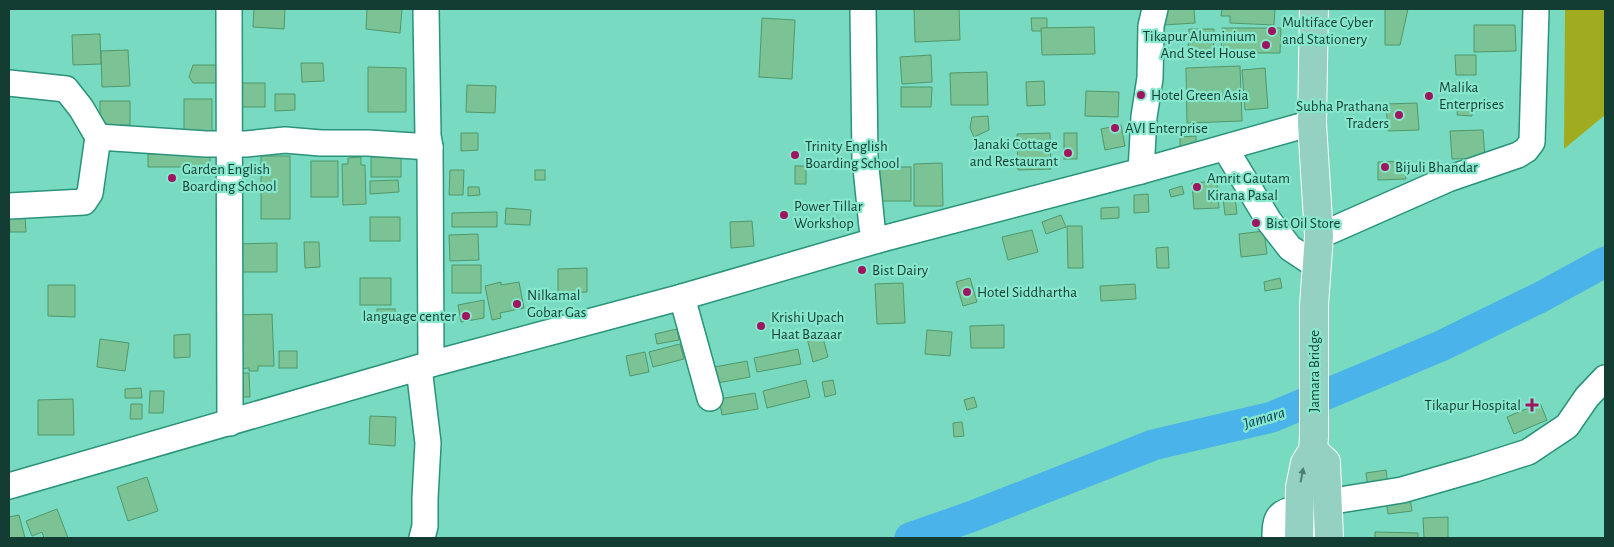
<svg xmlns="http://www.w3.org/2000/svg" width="1614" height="547" font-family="'Alegreya Sans',sans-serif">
  <rect width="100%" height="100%" fill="#78dac0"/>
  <polygon fill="#a0ab20" points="1565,9 1605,9 1605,115 1564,149"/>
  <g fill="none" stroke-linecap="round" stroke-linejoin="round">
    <polyline stroke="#4ab4ea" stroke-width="31" points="910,538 973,516 1153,445 1272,417 1441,346 1541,297 1605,262"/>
  </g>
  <g fill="#7bc394" stroke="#51986b">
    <polygon points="254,9 285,9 284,29 253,27"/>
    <polygon points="367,9 402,9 400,33 366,29"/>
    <polygon points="914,9 959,9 960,40 915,42"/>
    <polygon points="1163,9 1194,9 1195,23 1164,25"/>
    <polygon points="1222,9 1275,9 1274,25 1230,23 1230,16 1221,16"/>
    <polygon points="1385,9 1408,9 1400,45 1385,45"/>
    <polygon points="762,18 795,20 792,79 759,77"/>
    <polygon points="1031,18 1047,18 1047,31 1032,31"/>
    <polygon points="1474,25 1515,25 1516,51 1474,52"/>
    <polygon points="1094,27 1095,54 1042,55 1041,28"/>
    <polygon points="1222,28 1281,28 1280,53 1221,53"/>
    <polygon points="1189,29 1214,29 1213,59 1188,59"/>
    <polygon points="100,34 101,64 73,65 72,35"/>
    <polygon points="128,50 130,86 102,87 101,51"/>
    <polygon points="931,55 932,82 902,84 900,57"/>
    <polygon points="1455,55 1476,55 1476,75 1456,75"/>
    <polygon points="301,63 323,63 324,81 302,82"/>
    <polygon points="193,65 217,65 217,83 193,83 189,77"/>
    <polygon points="1240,66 1242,121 1187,123 1186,68"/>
    <polygon points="368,67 406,68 406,112 368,112"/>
    <polygon points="1265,68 1268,108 1245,110 1242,70"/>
    <polygon points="987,72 988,105 951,105 950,73"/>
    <polygon points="1044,81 1045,105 1027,106 1026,82"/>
    <rect x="242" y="83" width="23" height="24"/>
    <polygon points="467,85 496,86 495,113 466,112"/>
    <polygon points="901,87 932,87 931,107 901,107"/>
    <polygon points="1086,91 1119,92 1118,117 1085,116"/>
    <polygon points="275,94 295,94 295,110 275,111"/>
    <rect x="184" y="99" width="28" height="33"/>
    <polygon points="100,101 130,101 130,125 100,126"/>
    <polygon points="1458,101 1472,101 1472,116 1457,115"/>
    <polygon points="1417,103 1419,130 1388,131 1386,104"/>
    <polygon points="988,116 989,130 974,137 970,128 972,117"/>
    <polygon points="1121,125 1125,146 1105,150 1101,129"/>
    <polygon points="1483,130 1485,158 1452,159 1450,131"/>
    <polygon points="461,133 478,133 478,150 461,151"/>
    <polygon points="1050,133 1051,169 1018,170 1017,134"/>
    <rect x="1064" y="133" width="13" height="26"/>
    <polygon points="1196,136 1196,146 1180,146 1180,137"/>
    <polygon points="148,154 210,155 210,167 148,167"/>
    <rect x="261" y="156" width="29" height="63"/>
    <polygon points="361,157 361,165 365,165 366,204 343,205 342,164 348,164 348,158"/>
    <rect x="371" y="157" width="30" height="20"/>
    <rect x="311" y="161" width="27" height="36"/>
    <polygon points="1405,161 1406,179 1378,180 1378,162"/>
    <polygon points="942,163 943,206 914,206 914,164"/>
    <polygon points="1429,164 1447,165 1446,174 1428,173"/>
    <rect x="795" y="166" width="11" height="18"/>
    <rect x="879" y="167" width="32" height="34"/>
    <polygon points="450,170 464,170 463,195 449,195"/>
    <rect x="535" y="170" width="10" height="10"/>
    <polygon points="398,180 399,192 370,194 370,181"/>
    <polygon points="1217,181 1219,208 1194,209 1192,183"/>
    <polygon points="1182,186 1184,194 1171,197 1169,190"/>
    <polygon points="468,187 479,187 480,195 468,196"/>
    <polygon points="1148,194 1149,212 1134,213 1134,195"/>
    <polygon points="1235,197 1237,214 1225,215 1223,198"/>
    <polygon points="1119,207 1119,218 1101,219 1101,208"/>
    <polygon points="506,208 531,210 530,225 505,224"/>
    <polygon points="497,212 497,227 452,227 452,213"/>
    <polygon points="9,214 25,214 26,232 10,232"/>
    <polygon points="1061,215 1066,227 1046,234 1042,222"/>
    <rect x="370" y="217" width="30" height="24"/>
    <polygon points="752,221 754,246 731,248 730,222"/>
    <polygon points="1067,226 1082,226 1083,268 1068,268"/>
    <polygon points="1032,230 1038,252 1008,260 1002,237"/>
    <polygon points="1264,231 1267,254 1241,257 1239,234"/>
    <polygon points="478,234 479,260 450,261 449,235"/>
    <polygon points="304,242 319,242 320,267 305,268"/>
    <polygon points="277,243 277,272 233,272 233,244"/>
    <polygon points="1168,247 1169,268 1157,268 1156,248"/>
    <rect x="452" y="265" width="29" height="28"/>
    <polygon points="587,268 587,292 558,293 558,269"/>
    <rect x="360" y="278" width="31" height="27"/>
    <polygon points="970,278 977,302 963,306 956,282"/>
    <polygon points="1280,278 1282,288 1265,291 1264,282"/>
    <polygon points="501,282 501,285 519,282 524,308 500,313 501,318 492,320 485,286"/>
    <polygon points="903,283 905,323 877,324 875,284"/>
    <polygon points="1135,284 1136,299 1101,301 1100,286"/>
    <polygon points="48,285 75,285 75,317 48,316"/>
    <polygon points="484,300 484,318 461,322 458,305"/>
    <rect x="377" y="309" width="18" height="12"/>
    <polygon points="272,314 274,366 258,366 258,371 249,371 249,368 237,369 235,315"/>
    <polygon points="1004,325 1004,348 971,348 970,326"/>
    <polygon points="677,329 679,340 657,344 655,334"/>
    <polygon points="927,330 952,332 950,356 925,354"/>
    <polygon points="190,334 190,357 174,358 174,335"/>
    <polygon points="822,334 828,357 813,362 807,338"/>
    <polygon points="100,339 129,343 125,371 97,367"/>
    <polygon points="680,344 684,359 653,367 649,352"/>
    <polygon points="798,349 801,364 757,372 754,358"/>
    <rect x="279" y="351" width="18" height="17"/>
    <polygon points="645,352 649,372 630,376 626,356"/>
    <polygon points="747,361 750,377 712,384 709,368"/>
    <polygon points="236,373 249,373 250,397 236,397"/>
    <polygon points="806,380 810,397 767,408 763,391"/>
    <polygon points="833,380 836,394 825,397 822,382"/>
    <polygon points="141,388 142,398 125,398 125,389"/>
    <polygon points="150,391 164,391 163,413 149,413"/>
    <polygon points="755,393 758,409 722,415 719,399"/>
    <polygon points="974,397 977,407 967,410 964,400"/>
    <polygon points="73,399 74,435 38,435 38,400"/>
    <polygon points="1540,403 1547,420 1514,434 1507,417"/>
    <polygon points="131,404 142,404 142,419 130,419"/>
    <polygon points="370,416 396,417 395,446 369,444"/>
    <polygon points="962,422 964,436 954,437 953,423"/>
    <polygon points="1386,470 1388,485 1368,488 1366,473"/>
    <polygon points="147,477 158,511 128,521 117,487"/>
    <polygon points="1410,497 1412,511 1388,514 1386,500"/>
    <polygon points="57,509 68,538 44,538 42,532 32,536 26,521"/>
    <polygon points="19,515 25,538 9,538 9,517"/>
    <polygon points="1448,517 1448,538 1424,538 1423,518"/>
    <polygon points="1375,532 1418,533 1418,538 1375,538"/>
  </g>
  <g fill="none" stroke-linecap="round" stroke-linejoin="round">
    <g stroke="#2a937b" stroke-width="28">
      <g id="minor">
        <polyline points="229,9 230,423"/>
        <polyline points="426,9 428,136 430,147 431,364"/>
        <polyline points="863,9 865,158 872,227 874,234 878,240"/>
        <polyline points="9,83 66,89 81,108 98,137"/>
        <polyline points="1225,148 1269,221 1290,248 1317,266"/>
        <polyline points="1141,171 1144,117 1150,78 1151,26 1155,9"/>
        <polyline points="9,206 84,202 90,193 98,137 206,144 246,144 285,140 321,143 368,143 430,147"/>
        <polyline points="1319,236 1448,179 1518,155 1526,150 1532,142 1536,9"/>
        <polyline points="682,297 710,398"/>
        <polyline points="419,368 428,443 425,498 425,526 422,538"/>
        <polyline points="9,486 431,364 682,297 878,240 1141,171 1312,123"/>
        <polyline points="1327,502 1402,490 1475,469 1528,452 1567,426 1587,397 1605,378"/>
        <path d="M 1275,538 C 1275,517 1278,511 1300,508"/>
      </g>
    </g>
    <g stroke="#fff" stroke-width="30">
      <g id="major">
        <polyline points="1313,450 1326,462 1329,538"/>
        <polyline points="1299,538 1300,487 1305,463 1313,450 1314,437 1314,305 1319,236 1312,123 1314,9"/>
      </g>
    </g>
    <use href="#minor" stroke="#fff" stroke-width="25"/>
    <use href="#major" stroke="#94d1c2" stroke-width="28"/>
  </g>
  <defs><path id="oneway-solid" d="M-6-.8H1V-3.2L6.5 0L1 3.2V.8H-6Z" transform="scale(1.25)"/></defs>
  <use fill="#4d8073" href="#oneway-solid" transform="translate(1302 475) rotate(-79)"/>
  <g fill="#9f1560" stroke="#86e7cd" stroke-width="2">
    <circle cx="1272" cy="31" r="5"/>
    <circle cx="1266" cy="45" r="5"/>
    <circle cx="1141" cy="95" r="5"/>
    <circle cx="1429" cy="96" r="5"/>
    <circle cx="1399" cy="115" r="5"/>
    <circle cx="1115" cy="128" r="5"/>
    <circle cx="1068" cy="153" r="5"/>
    <circle cx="795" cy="155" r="5"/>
    <circle cx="1385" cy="167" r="5"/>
    <circle cx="172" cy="178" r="5"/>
    <circle cx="1197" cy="187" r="5"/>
    <circle cx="784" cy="215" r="5"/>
    <circle cx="1256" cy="223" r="5"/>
    <circle cx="862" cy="270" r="5"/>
    <circle cx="967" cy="292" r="5"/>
    <circle cx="517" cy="304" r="5"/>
    <circle cx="466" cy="316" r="5"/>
    <circle cx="761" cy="326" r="5"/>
    <path d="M1529.5 397.5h5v5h5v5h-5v5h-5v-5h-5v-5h5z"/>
  </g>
  <g text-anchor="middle" stroke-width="4.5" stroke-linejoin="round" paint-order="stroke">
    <g font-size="15" fill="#133d33" stroke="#86e7cd" text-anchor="start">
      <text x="1282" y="27">Multiface Cyber<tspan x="1282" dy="17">and Stationery</tspan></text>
      <text x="1256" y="41" text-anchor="end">Tikapur Aluminium<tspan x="1256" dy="17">And Steel House</tspan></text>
      <text x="1439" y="92">Malika<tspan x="1439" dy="17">Enterprises</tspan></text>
      <text x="1151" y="100">Hotel Green Asia</text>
      <text x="1389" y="111" text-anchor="end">Subha Prathana<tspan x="1389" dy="17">Traders</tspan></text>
      <text x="1125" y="133">AVI Enterprise</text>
      <text x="1058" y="149" text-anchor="end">Janaki Cottage<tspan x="1058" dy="17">and Restaurant</tspan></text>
      <text x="805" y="151">Trinity English<tspan x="805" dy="17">Boarding School</tspan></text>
      <text x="1395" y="172">Bijuli Bhandar</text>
      <text x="182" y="174">Garden English<tspan x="182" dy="17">Boarding School</tspan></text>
      <text x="1207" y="183">Amrit Gautam<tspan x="1207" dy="17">Kirana Pasal</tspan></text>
      <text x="794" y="211">Power Tillar<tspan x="794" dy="17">Workshop</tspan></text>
      <text x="1266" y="228">Bist Oil Store</text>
      <text x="872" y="275">Bist Dairy</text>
      <text x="977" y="297">Hotel Siddhartha</text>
      <text x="527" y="300">Nilkamal<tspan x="527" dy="17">Gobar Gas</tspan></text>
      <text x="456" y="321" text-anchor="end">language center</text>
      <text x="771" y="322">Krishi Upach<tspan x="771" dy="17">Haat Bazaar</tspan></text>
      <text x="1521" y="410" text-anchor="end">Tikapur Hospital</text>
    </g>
    <g font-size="15" fill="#133d33" stroke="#86e7cd">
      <text transform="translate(1314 371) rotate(-90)" y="5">Jamara Bridge</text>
    </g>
    <g font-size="16" font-style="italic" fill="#01415c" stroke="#86e7cd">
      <text transform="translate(1264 417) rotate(-17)" y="6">Jamara</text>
    </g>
  </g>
  <rect width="1614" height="547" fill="none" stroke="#133d33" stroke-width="20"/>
</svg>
